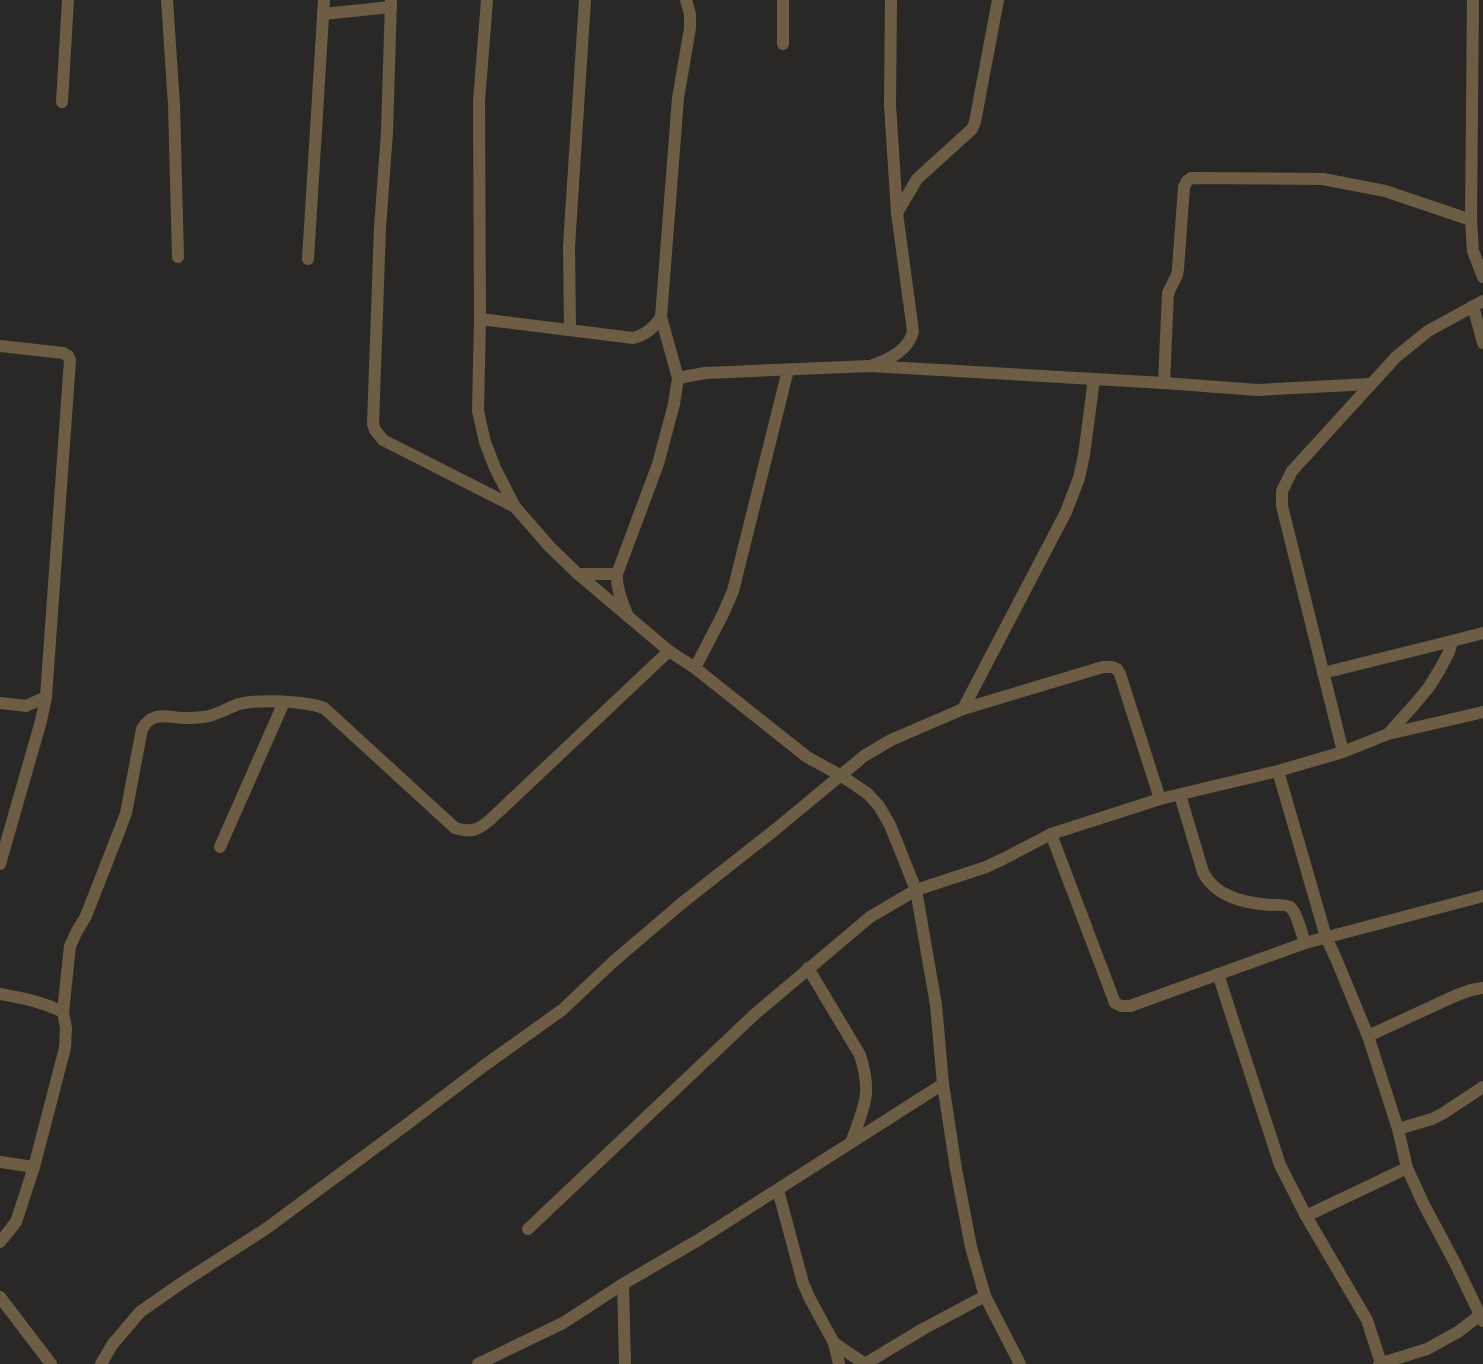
<svg xmlns="http://www.w3.org/2000/svg" width="1483" height="1364" font-family="'PT Serif',serif">
  <rect width="100%" height="100%" fill="#2a2826"/>
  <g fill="none" stroke-linecap="round" stroke-linejoin="round">
    <g stroke="#6d5d45" stroke-width="12">
      <polyline points="167,0 174,105 178,257"/>
      <polyline points="391,0 387,132 380,228 373,424 375,430 383,440 515,507"/>
      <polyline points="487,0 479,101 480,319 478,411 485,442 495,468 515,507 550,547 578,574 669,651 695,668 807,757 840,775 867,793 879,806 890,825 916,890 936,1005 943,1084 956,1169 971,1247 985,1296 1020,1364"/>
      <polyline points="783,0 783,44"/>
      <polyline points="1473,0 1471,220 1473,251 1483,277"/>
      <polyline points="323,14 391,7"/>
      <polyline points="62,102 68,0"/>
      <polyline points="897,213 917,179 972,129 975,122 998,0"/>
      <polyline points="308,259 324,0"/>
      <polyline points="1473,306 1483,343"/>
      <path d="M 480,319 L 633,338 C 646,335 654,328 661,317"/>
      <polyline points="570,330 569,246 585,0"/>
      <polyline points="0,346 63,353 68,356 70,360 46,697 41,721 0,864"/>
      <path d="M 873,365 C 890,359 909,350 913,331 L 897,213 L 890,105 L 891,0"/>
      <polyline points="678,378 705,373 870,366 1164,383 1258,390 1370,384"/>
      <polyline points="1164,383 1168,293 1177,275 1178,269 1184,187 1187,181 1191,178 1323,179 1385,191 1471,220"/>
      <polyline points="578,574 617,574"/>
      <path d="M 627,614 C 622,601 616,588 617,574 L 658,464 L 674,404 L 678,378 L 661,317 L 678,98 L 690,28 L 690,14 L 686,0"/>
      <polyline points="695,668 723,614 733,591 788,370"/>
      <polyline points="1323,673 1452,641"/>
      <polyline points="0,703 26,706 46,697"/>
      <polyline points="963,709 1066,512 1079,478 1084,455 1094,379"/>
      <polyline points="1388,734 1483,712"/>
      <polyline points="1343,752 1282,506 1282,491 1292,471 1396,357 1428,331 1483,301"/>
      <polyline points="1278,771 1326,937 1337,961 1368,1036 1398,1129 1407,1168 1423,1203 1455,1263 1483,1321"/>
      <path d="M 1180,795 L 1203,872 C 1215,897 1245,903 1270,905 C 1276,905 1285,904 1290,907 C 1297,912 1302,935 1305,943"/>
      <polyline points="1051,834 1115,1003 1121,1006 1130,1006 1305,943 1483,896"/>
      <polyline points="220,847 284,702"/>
      <path d="M 808,968 L 860,1055 C 872,1092 865,1105 852,1140"/>
      <polyline points="1218,974 1280,1165 1306,1216 1367,1320 1381,1363"/>
      <path d="M 0,994 C 22,998 43,1002 63,1012 L 66,1028 L 65,1048 L 34,1167 L 16,1222 L 0,1242"/>
      <path d="M 63,1012 L 70,946 L 77,931 L 86,916 L 120,829 L 126,813 L 142,729 C 152,711 166,717 183,718 C 189,718 196,718 203,717 C 216,716 227,708 239,704 C 259,699 305,701 324,708 L 455,828 C 471,833 478,830 490,820 L 669,651"/>
      <polyline points="1368,1036 1457,995 1471,990 1483,988"/>
      <polyline points="1398,1129 1432,1119 1442,1114 1483,1087"/>
      <polyline points="0,1162 34,1167"/>
      <polyline points="778,1190 803,1283 809,1297 834,1343 839,1364"/>
      <polyline points="1306,1216 1407,1168"/>
      <polyline points="528,1229 755,1014 870,917 916,890 986,867 1003,859 1051,834 1160,799 1278,771 1343,752 1388,734 1415,704 1429,687 1440,669 1449,652 1452,641 1483,633"/>
      <polyline points="623,1284 625,1364"/>
      <polyline points="0,1297 51,1364"/>
      <polyline points="834,1343 865,1364"/>
      <polyline points="101,1364 112,1345 140,1312 180,1284 267,1228 406,1125 485,1065 562,1010 614,961 682,903 776,829 864,756 891,740 963,709 1103,667 1112,667 1117,669 1120,674 1160,799"/>
      <polyline points="478,1364 563,1323 623,1284 700,1239 943,1084"/>
      <polyline points="865,1364 923,1329 985,1296"/>
      <polyline points="1379,1364 1427,1349 1458,1332 1480,1315"/>
    </g>
  </g>
</svg>
